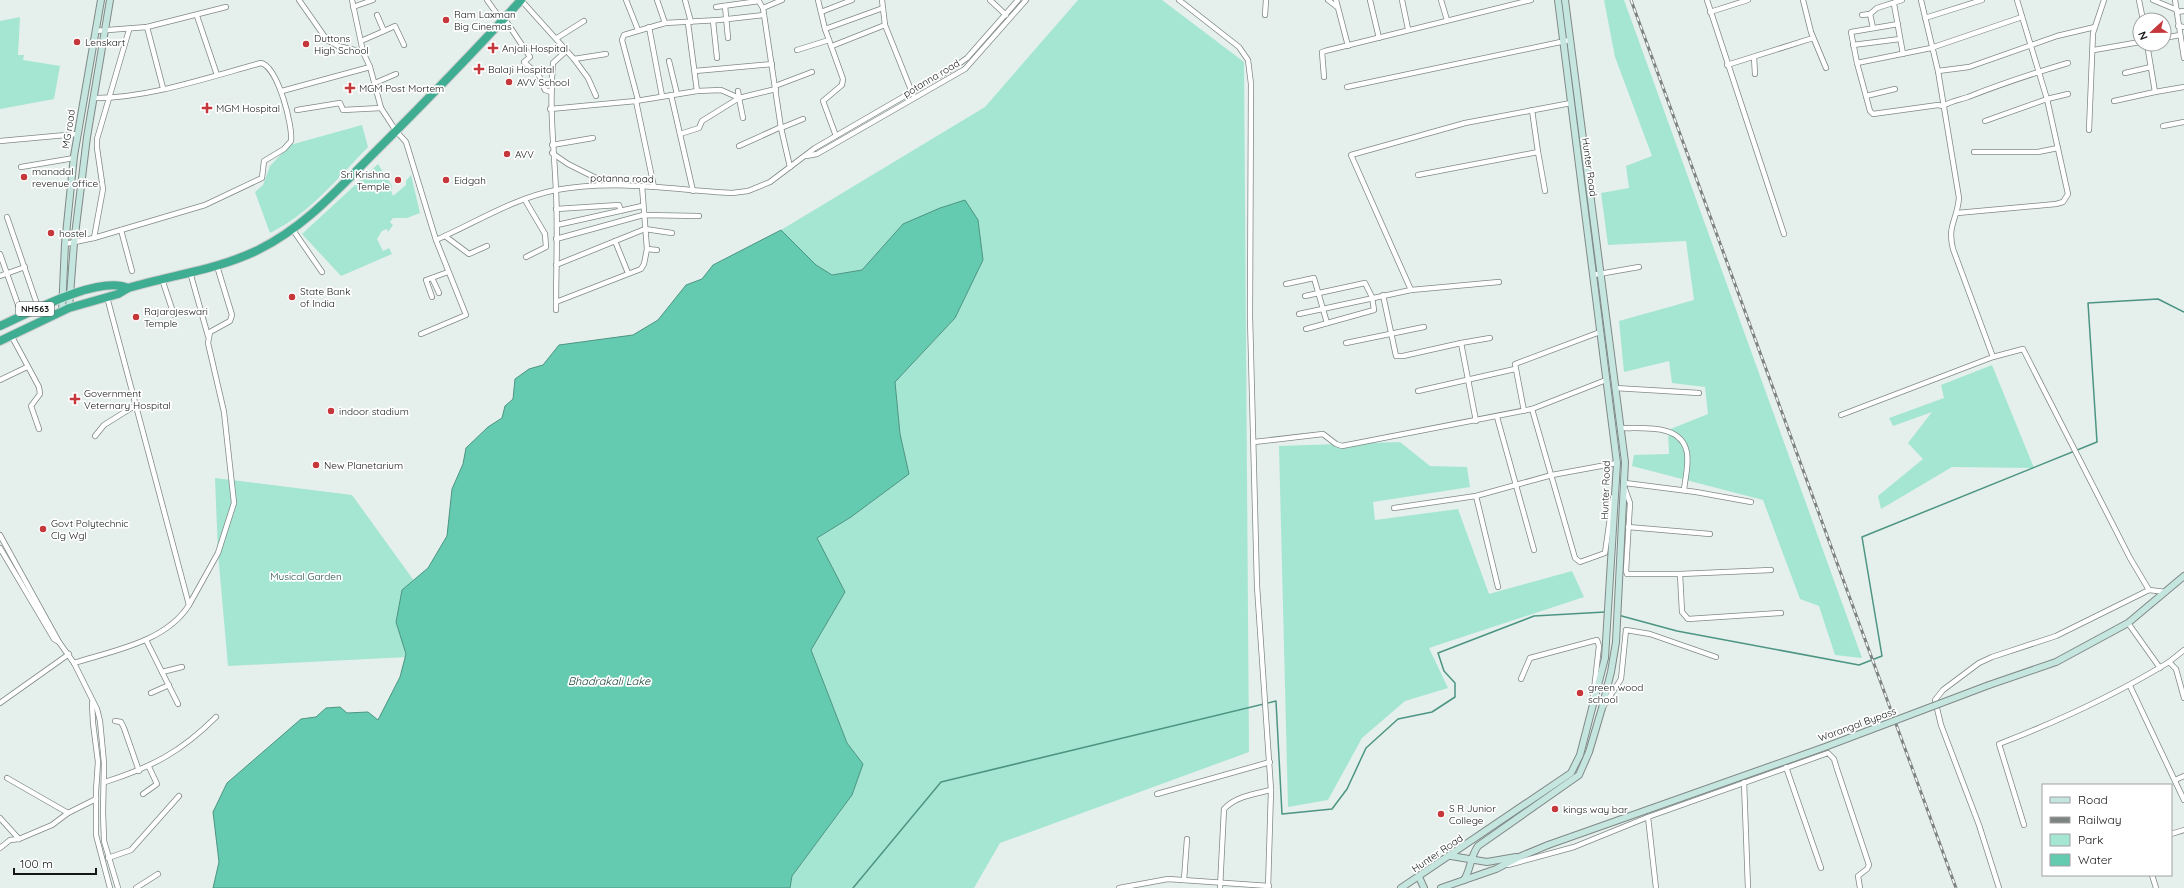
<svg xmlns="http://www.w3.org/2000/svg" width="2184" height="888" font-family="Quicksand,sans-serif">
  <rect width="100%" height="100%" fill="#e5efec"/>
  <g fill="#a5e6d2">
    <polygon points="1078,0 1162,0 1244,62 1249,752 1000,843 974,888 790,888 792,876 852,795 863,764 847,743 811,650 845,592 817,538 851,517 909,474 900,434 895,382 955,318 903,224 862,270 832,275 816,265 781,230 985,107"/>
    <polygon points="1604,0 1624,0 1862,658 1835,655 1819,606 1800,599 1763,500 1632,466 1634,455 1669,454 1668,430 1708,414 1705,387 1672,383 1669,361 1624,372 1619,321 1694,300 1686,241 1608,245 1601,193 1629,188 1626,166 1652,156 1615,57"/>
    <polygon points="20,17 18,55 24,55 23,60 60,66 54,99 0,109 0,21"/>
    <path d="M 362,125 L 368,147 C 337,179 310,213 270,233 L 255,192 L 263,185 L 270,166 L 290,145 Z"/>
    <polygon points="378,164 392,186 391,191 393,196 406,185 406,181 411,175 420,213 407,218 393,218 390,222 393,225 388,232 387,229 382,231 377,239 383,251 389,248 392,254 341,276 302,234"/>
    <polygon points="1992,365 2034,468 1952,467 1881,509 1878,496 1923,459 1908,443 1932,412 1893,426 1889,418 1944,398 1941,385"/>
    <polygon points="1400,442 1430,466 1467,467 1470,487 1373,502 1375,520 1458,509 1489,594 1572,571 1584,597 1429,648 1448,688 1405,701 1362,738 1328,800 1288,807 1279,446"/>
    <polygon points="215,478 352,495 467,654 228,666 218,553"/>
  </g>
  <polygon fill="#64cbb0" stroke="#4c9582" points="965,200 978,220 983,260 955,318 895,382 900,434 909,474 851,517 817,538 845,592 811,650 847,743 863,764 852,795 792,876 790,888 213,888 219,862 213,812 227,783 301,719 316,717 326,708 340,707 347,713 368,712 378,720 400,677 406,654 396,622 402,590 428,568 447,536 452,489 463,464 466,448 488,427 502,418 505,406 513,399 515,379 529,369 543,365 559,345 633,335 658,320 686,285 702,279 713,265 781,230 816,265 832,275 862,270 903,224 940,208"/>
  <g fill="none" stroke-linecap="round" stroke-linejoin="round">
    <g stroke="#4c9582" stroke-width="1.5">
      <polyline points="1618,615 1677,631 1859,665 1882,656 1862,537 2097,442 2088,303 2158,299 2184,312"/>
      <polyline points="853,888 941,782 1276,701 1282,814 1332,809 1347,789 1366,748 1398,719 1432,712 1455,697 1455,683 1444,671 1438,653 1534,616 1605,612"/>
    </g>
    <g stroke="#808986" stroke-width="6">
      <g id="street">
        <polyline points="299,0 327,40 338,46 363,52"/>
        <path d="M 352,0 L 363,52 L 370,67 L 381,108 L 396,131 L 406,142 L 436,240 C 475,223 514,198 556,190 C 614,179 674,190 732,193 L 748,191 L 770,182 L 815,148 L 953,68 L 967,58 L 1018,0"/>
        <polyline points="487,0 502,21"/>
        <polyline points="521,0 574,59 606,54"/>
        <polyline points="626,0 638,30"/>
        <polyline points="657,0 665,23"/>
        <polyline points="685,0 691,22"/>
        <polyline points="758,0 763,8 782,0"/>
        <polyline points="818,0 825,29 843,79 842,85 823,101 836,136"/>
        <polyline points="882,0 885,25 913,95"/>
        <polyline points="990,0 1006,15"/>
        <polyline points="1179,0 1239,47 1248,60 1251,84 1250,317 1257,586 1271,790 1268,888"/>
        <polyline points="1328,0 1337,7"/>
        <polyline points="1336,0 1348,46"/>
        <polyline points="1370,0 1379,38"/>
        <polyline points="1402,0 1408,29"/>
        <polyline points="1441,0 1447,20"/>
        <polyline points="1707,0 1784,234"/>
        <polyline points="1803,0 1811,32 1826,68"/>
        <path d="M 1921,0 L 1938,71 L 1959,198 C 1957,221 1947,225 1953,249 L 1993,357"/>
        <polyline points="2139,0 2143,20"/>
        <polyline points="2153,0 2177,10"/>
        <polyline points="2175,0 2184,58"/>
        <polyline points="1894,4 1903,54"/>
        <polyline points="725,6 728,38"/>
        <polyline points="353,7 373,0"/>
        <polyline points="716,7 759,1"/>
        <polyline points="763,8 781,128 790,167"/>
        <polyline points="821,12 852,0"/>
        <polyline points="1710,12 1748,0"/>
        <polyline points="2177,12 2184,11"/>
        <polyline points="1870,14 1873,28"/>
        <polyline points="1265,15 1266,0"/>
        <polyline points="1862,15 1870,14 1877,8 1902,0"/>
        <polyline points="197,16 217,75"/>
        <polyline points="504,18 530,57 524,62 534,71 537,71 545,90 551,92"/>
        <polyline points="1925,18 1982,0"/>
        <polyline points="713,21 717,58"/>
        <polyline points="688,23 697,91"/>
        <path d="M 1898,24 L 1851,32 L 1857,63 L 1870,111 L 1873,114 L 1938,105 L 1943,106 C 1951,101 1959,100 1968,97 C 2001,84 2034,73 2068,63"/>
        <polyline points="2178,26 2184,27"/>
        <polyline points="147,27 163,88"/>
        <polyline points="649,27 662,96"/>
        <polyline points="825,29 883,8"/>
        <polyline points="95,31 147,27 226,7"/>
        <polyline points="384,31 395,26 404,45"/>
        <polyline points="557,38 584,21"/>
        <polyline points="2164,38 2180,35"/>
        <polyline points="361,41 384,31 377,15"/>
        <polyline points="2147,44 2155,92 2184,87"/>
        <polyline points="1853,45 1900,39"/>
        <polyline points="832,46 885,25"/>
        <polyline points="797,50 829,40"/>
        <polyline points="2094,50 2140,42"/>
        <polyline points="1754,57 1755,74"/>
        <polyline points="574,59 588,78 596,96"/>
        <polyline points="669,61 677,94"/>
        <polyline points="1857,63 1931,48 2022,17"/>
        <polyline points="1727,65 1813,38"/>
        <polyline points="695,71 772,64"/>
        <polyline points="1938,71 1969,67 2057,36 2095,27"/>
        <polyline points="2125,73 2151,67"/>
        <polyline points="1324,77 1322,52 1325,51 1531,0"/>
        <polyline points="375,83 396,74"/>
        <polyline points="775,86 812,72"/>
        <polyline points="1347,87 1570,40"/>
        <polyline points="282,91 370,67"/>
        <polyline points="671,95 693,191"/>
        <polyline points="1866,96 1895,89"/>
        <polyline points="739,98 743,118"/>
        <polyline points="638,100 622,40 624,35 665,23 719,20 764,15"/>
        <polyline points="636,101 654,187"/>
        <polyline points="2114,101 2155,92"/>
        <polyline points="550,109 636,101 697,91 721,90 739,98 776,89"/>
        <polyline points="297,110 340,103 343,110 381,108"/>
        <polyline points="1985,121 2047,99 2068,94"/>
        <polyline points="2163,126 2184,122"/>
        <polyline points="781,128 803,119"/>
        <polyline points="2089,130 2093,33 2104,0"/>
        <polyline points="680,134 699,128 702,121 739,98 738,91"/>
        <polyline points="0,141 77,134"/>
        <polyline points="552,145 593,138"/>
        <polyline points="739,146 781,127"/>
        <polyline points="1538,152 1545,191"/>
        <polyline points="1974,152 2038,152 2058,148"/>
        <polyline points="552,153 568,164 598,179 599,185"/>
        <polyline points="806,156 817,154 965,69 1026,0"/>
        <polyline points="21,167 74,158"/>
        <polyline points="1418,175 1538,152 1532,110"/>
        <polyline points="525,200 545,234 546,247 526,257"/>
        <polyline points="556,209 619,205 621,211"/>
        <polyline points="1957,213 2056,204 2063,202 2068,194 2047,99 2017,0"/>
        <polyline points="7,217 38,307"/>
        <polyline points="557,225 642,206"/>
        <polyline points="121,230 132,271"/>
        <polyline points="293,230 322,272"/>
        <polyline points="445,236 469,254 487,246"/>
        <polyline points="94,238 103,189 97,148 97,139 129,30"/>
        <polyline points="556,239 643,215 699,216"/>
        <polyline points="615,241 628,273"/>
        <path d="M 65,244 L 94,238 L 205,205 L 262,178 L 264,161 L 284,149 L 291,141 C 293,126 278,67 261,63 C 210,77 145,99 93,98"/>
        <polyline points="647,249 657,250"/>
        <polyline points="0,254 22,316"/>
        <polyline points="556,265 645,229 672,233"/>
        <polyline points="190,272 208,336"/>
        <polyline points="1593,275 1639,267"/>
        <polyline points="0,276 25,267"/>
        <polyline points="432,278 439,293"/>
        <polyline points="162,279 174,315"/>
        <polyline points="1286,284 1314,278 1327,323"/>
        <polyline points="1411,290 1351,155 1465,123 1571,103"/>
        <polyline points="1383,295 1396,356 1403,356 1461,343 1476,421"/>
        <polyline points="1305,296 1365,283 1372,297 1374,310 1306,329"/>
        <polyline points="432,297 426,280 448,272"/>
        <polyline points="556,302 641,269 644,264 647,249 642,186"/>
        <path d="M 556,310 C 556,270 558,230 556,191 C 554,147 549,107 553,63 L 566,51"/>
        <polyline points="1299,314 1411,290 1499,282"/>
        <polyline points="421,334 466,315 436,240"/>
        <polyline points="11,335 39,387 40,394 31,406 39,429"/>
        <polyline points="1346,343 1424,327"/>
        <polyline points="1461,343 1490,338"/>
        <polyline points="0,380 27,367"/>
        <polyline points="1615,388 1699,393"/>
        <polyline points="1418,391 1515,369"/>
        <polyline points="1532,409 1575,558 1580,562 1605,553 1613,497"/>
        <polyline points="1524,411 1515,364 1600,332"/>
        <polyline points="1841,415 1993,357 2023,349 2130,558 2149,590"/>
        <polyline points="1497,417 1534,550"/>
        <path d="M 1621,428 C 1643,429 1682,423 1687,453 C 1689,465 1685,479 1684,490"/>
        <polyline points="95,436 104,425 136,405"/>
        <polyline points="1254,442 1323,434 1336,444 1342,446 1532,409 1606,380"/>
        <polyline points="1625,483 1696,492 1751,502"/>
        <polyline points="1625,489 1630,503 1626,571 1627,574 1680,574 1771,570"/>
        <polyline points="1476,496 1498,587"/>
        <polyline points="1394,508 1476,496 1552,475 1617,463"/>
        <polyline points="1628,527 1710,534"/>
        <polyline points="0,535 59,642 74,663 97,709 100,721 104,763 103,812 104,841 118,888"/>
        <polyline points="0,548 54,639 59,642"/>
        <polyline points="1680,574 1682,612 1688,619 1781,613"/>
        <polyline points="189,605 218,553 234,503 224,412 208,343 210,332 230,321 232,315 217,266"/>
        <polyline points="2128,623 2160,668"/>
        <polyline points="146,640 178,704"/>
        <polyline points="2169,662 2184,650"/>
        <path d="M 74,663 C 112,651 166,642 189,605 L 107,297"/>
        <polyline points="162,672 182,667"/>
        <polyline points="1521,679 1530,658 1597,640 1599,646 1593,699"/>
        <polyline points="2130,686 2184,800"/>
        <polyline points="151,693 169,685"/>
        <polyline points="0,703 69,654"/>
        <polyline points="92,703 93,723 98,762 96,791 96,835 110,888"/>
        <polyline points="1603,707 1621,679 1626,630 1650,634 1716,657"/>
        <polyline points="115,721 121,722 124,728 139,771"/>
        <polyline points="1786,767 1821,868"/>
        <polyline points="7,778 68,813"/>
        <polyline points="2175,780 2184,776"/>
        <path d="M 105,782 C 152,767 181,752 216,717"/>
        <polyline points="1744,782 1748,888"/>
        <polyline points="143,794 157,784 149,767"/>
        <polyline points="1157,794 1270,762"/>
        <polyline points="1648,817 1656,888"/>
        <polyline points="0,818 19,839"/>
        <path d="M 2024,825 L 1999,744 C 2059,721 2115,695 2169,662 L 2176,669 L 2184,698"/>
        <polyline points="2171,834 2184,830"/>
        <polyline points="0,848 10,840 19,839 52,825 68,813 96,799"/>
        <polyline points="108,858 131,850 179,796"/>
        <polyline points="1508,865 1574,847 1648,817 1828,753 1834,759 1837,769 1869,865 1867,869 1858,876 1860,888"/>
        <polyline points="2152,875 2156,888"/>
        <polyline points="1184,880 1187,839"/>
        <polyline points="136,888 158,874"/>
        <polyline points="1119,888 1168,879 1269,886"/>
        <path d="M 1220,888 L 1224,809 C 1236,796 1255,794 1271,790"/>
        <polyline points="1999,888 1979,825 1941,725 1935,700 1943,690 1979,663 1992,657 2056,636 2149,590 2166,592"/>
      </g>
    </g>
    <g stroke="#808986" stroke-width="8">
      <g id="secondary">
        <polyline points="69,308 74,243 87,137 110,0"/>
        <polyline points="62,311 65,244 74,156 101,0"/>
        <polyline points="1989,685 2056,662 2128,623 2184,576"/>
        <polyline points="1451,856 1487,862 1516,857"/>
        <polyline points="1419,877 1424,888"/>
        <path d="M 1464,880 C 1471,869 1470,857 1478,846 L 1579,775 L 1589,752 L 1602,708 L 1611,672 L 1616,642 L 1625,462 L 1565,0"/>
        <polyline points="1401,888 1571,773 1580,755 1605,658 1617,463 1558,0"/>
        <polyline points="1441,888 1496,869 1519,857 1548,845"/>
      </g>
    </g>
    <g stroke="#cbcccc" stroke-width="10">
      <g id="highway">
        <path d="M 0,326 C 29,313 98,275 128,288"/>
        <path d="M 0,341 L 69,308 L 118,294 L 128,288 C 171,275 217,270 258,250 C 306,226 337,190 374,153 C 424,103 473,53 521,0"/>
      </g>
    </g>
    <use href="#street" stroke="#fff" stroke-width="4.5"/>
    <use href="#secondary" stroke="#c5e6de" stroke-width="6"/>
    <use href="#highway" stroke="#3ead92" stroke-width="8"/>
    <g stroke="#7d8381" stroke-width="3">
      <polyline id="rail" points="1631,0 1956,888"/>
    </g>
    <use href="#rail" stroke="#fff" stroke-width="1.5" stroke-dasharray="4.5" stroke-linecap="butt"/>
    <g stroke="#808986" stroke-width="8" stroke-linecap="butt">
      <polyline id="secondary-bridge" points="1548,845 1825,747 1989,685"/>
    </g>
    <use href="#secondary-bridge" stroke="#c5e6de" stroke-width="6"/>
  </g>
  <g fill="#c6373b" stroke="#fff" stroke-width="1.5">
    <circle cx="446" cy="20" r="4"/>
    <circle cx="77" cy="42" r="4"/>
    <circle cx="306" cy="44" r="4"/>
    <path d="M491 42h4v4h4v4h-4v4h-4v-4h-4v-4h4z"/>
    <path d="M477 63h4v4h4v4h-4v4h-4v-4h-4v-4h4z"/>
    <circle cx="509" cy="82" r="4"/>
    <path d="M348 82h4v4h4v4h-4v4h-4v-4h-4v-4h4z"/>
    <path d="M205 102h4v4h4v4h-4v4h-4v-4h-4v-4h4z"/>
    <circle cx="507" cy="154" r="4"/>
    <circle cx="24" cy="177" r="4"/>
    <circle cx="398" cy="180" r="4"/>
    <circle cx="446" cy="180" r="4"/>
    <circle cx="51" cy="233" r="4"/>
    <circle cx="292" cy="297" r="4"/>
    <circle cx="136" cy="317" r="4"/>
    <path d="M73 393h4v4h4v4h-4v4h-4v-4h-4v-4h4z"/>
    <circle cx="331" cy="411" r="4"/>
    <circle cx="316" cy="465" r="4"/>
    <circle cx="43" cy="529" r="4"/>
    <circle cx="1580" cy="693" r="4"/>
    <circle cx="1555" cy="809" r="4"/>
    <circle cx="1441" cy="814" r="4"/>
  </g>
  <g text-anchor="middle" stroke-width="3.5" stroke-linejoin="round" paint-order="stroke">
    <rect fill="#fff" stroke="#5a5d5c" stroke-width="1" x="16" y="302" width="38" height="14" rx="3"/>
    <g font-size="9" font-weight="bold" fill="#141716">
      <text x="35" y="312">NH563</text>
    </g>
    <g font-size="10" fill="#141716" stroke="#fff" text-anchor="start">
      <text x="454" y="18">Ram Laxman<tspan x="454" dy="12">Big Cinemas</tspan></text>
      <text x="314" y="42">Duttons<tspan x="314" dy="12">High School</tspan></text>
      <text x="85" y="46">Lenskart</text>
      <text x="502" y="52">Anjali Hospital</text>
      <text x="488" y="73">Balaji Hospital</text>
      <text x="517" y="86">AVV School</text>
      <text x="359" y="92">MGM Post Mortem</text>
      <text x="216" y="112">MGM Hospital</text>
      <text x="515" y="158">AVV</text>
      <text x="32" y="175">manadal<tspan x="32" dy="12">revenue office</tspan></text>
      <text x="390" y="178" text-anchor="end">Sri Krishna<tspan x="390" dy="12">Temple</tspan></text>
      <text x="454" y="184">Eidgah</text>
      <text x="59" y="237">hostel</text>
      <text x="300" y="295">State Bank<tspan x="300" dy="12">of India</tspan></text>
      <text x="144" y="315">Rajarajeswari<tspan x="144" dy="12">Temple</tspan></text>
      <text x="84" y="397">Government<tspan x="84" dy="12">Veternary Hospital</tspan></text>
      <text x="339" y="415">indoor stadium</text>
      <text x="324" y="469">New Planetarium</text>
      <text x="51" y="527">Govt Polytechnic<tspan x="51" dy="12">Clg Wgl</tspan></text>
      <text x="1588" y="691">green wood<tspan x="1588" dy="12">school</tspan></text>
      <text x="1449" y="812">S R Junior<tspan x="1449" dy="12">College</tspan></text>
      <text x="1563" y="813">kings way bar</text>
    </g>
    <g font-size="10" fill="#141716" stroke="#fff">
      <text transform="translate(931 78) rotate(-31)" y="4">potanna road</text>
      <text transform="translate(68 129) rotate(-81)" y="4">MG road</text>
      <text transform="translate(1590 167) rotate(82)" y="4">Hunter Road</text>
      <text transform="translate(622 178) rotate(1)" y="4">potanna road</text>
      <text transform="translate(1605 490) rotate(-88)" y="4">Hunter Road</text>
      <text transform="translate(1857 724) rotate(-20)" y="4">Warangal Bypass</text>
      <text transform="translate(1437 853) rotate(-34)" y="4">Hunter Road</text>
    </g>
    <g font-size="10" fill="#1f4b40" stroke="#fff">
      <text x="306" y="580">Musical Garden</text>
    </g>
    <g font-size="11" font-style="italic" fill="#154337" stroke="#fff">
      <text x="609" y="685">Bhadrakali Lake</text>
    </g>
  </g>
  <rect x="2042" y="784" width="130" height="92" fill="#ffffff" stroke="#a1a2a2"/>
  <rect x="2050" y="797" width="20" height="6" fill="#c5e6de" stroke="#a1a2a2"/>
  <text x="2078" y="804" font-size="12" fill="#141716">Road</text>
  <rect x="2050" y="817" width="20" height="6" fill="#7d8381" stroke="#a1a2a2"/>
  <text x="2078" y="824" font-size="12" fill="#141716">Railway</text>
  <rect x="2050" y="834" width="20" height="12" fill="#a5e6d2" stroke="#a1a2a2"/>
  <text x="2078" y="844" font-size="12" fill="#141716">Park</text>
  <rect x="2050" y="854" width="20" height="12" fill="#64cbb0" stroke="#a1a2a2"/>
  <text x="2078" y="864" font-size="12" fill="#141716">Water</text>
  <g transform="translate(2152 32) rotate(248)"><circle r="19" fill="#ffffff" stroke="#a1a2a2"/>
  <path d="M0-3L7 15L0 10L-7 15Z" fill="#c6373b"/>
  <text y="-6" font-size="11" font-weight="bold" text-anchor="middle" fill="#141716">N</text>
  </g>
  <path d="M14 868v6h82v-6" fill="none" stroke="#141716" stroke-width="2"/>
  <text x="20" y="868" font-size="12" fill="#141716" stroke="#ffffff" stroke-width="3" paint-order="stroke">100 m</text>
</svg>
